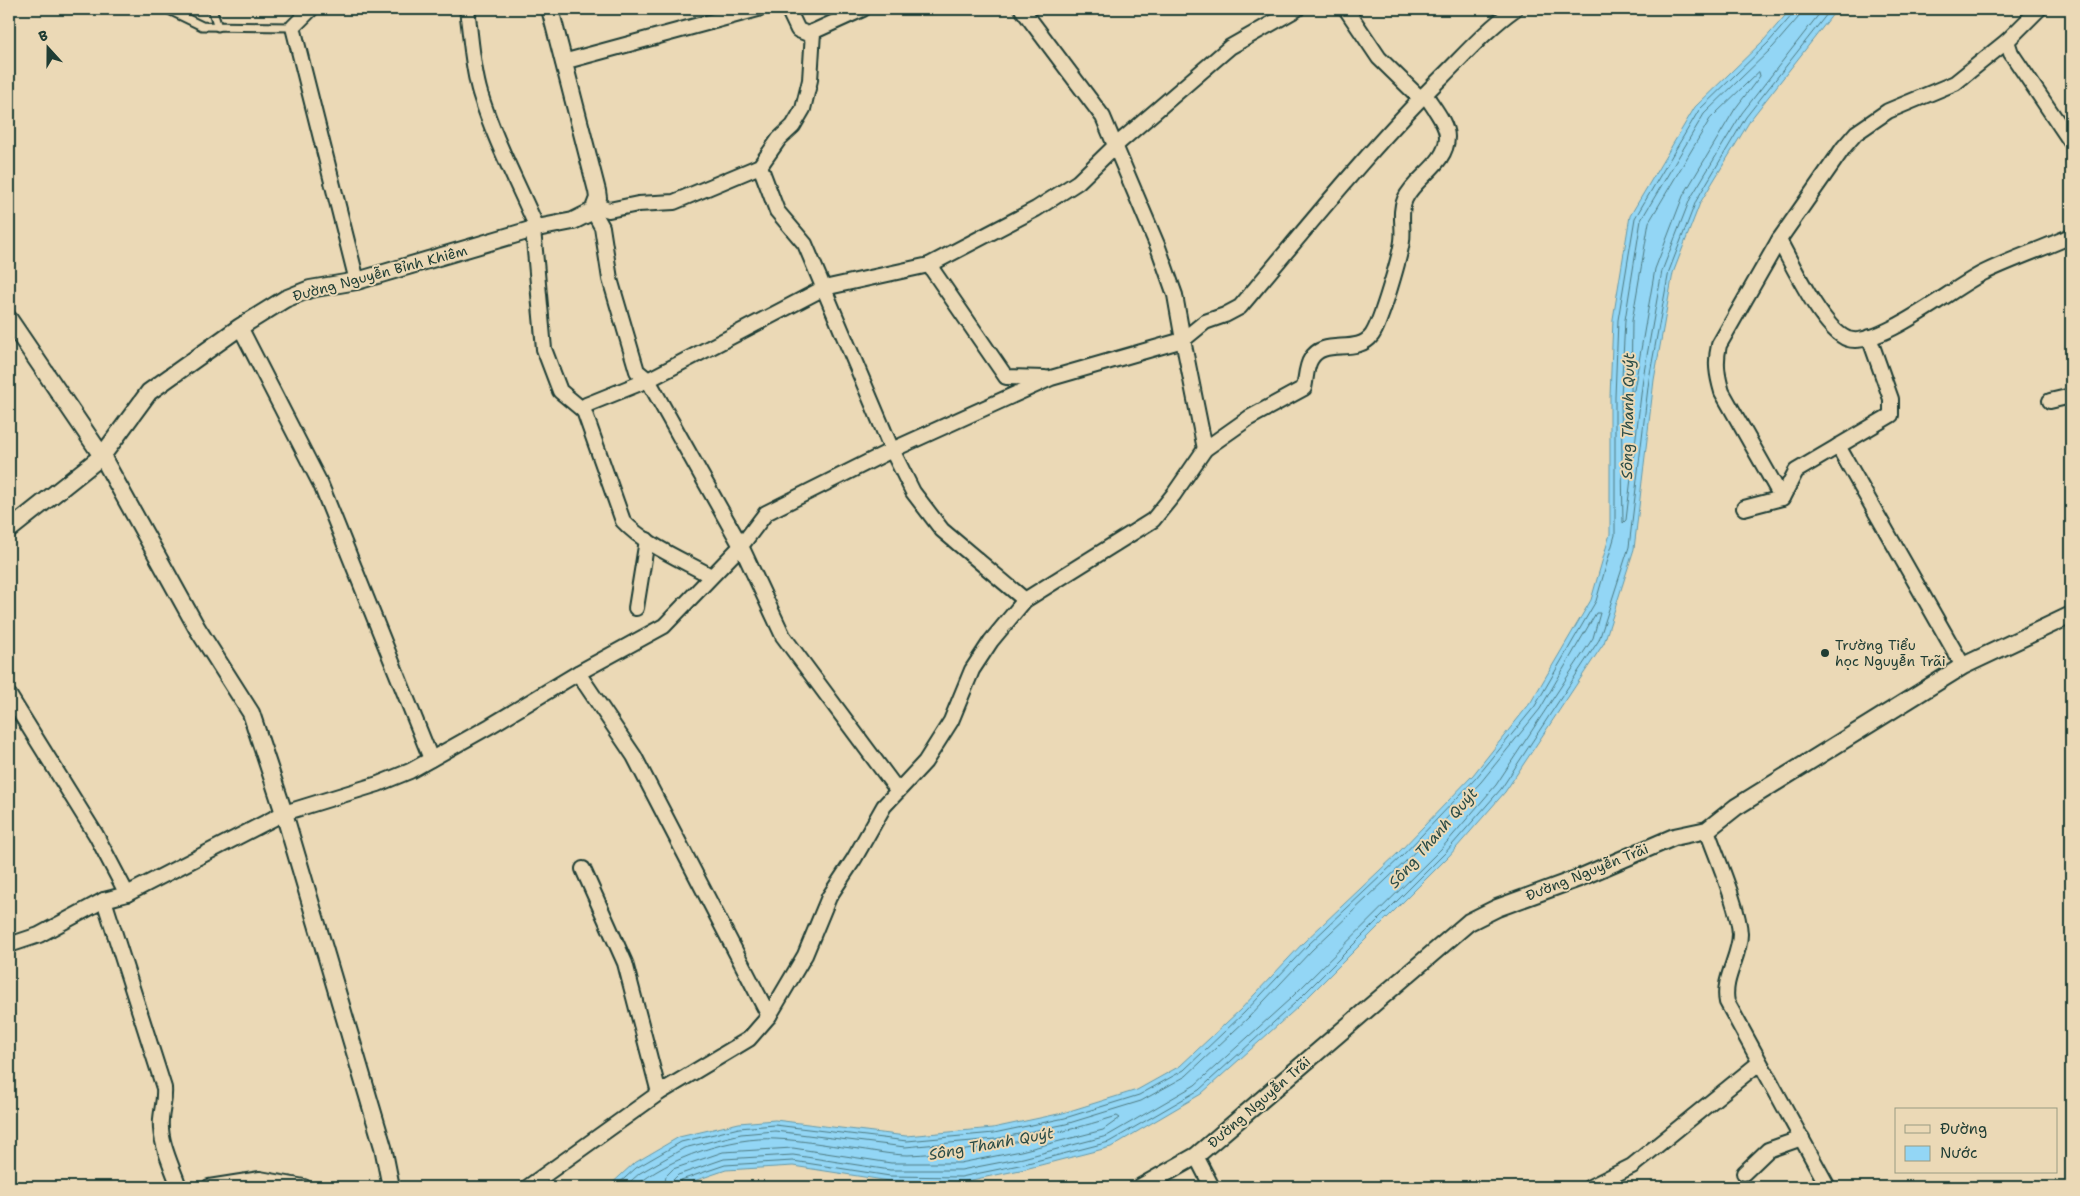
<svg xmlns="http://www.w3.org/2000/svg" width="2080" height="1196" font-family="'Shantell Sans',sans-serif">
  <rect width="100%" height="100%" fill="#ebd9b6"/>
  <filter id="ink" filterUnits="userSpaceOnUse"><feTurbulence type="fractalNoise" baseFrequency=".02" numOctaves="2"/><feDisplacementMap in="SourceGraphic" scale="10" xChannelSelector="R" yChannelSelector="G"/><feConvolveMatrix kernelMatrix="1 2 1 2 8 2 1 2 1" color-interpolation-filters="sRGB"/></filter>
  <g filter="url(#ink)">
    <polygon fill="#93d6f5" stroke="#6599a8" points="1791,9 1837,9 1751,119 1700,203 1673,273 1654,380 1634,549 1604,643 1505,792 1449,856 1298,1007 1201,1094 1111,1147 1025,1169 962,1182 890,1181 793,1166 726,1170 676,1187 608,1187 633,1164 679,1137 739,1123 775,1120 906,1136 993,1128 1063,1113 1137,1090 1180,1066 1240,1010 1304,942 1398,853 1473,775 1531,702 1591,600 1610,534 1610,397 1613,319 1630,216 1695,107 1764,40"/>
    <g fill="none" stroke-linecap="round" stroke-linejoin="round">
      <g stroke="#4d7a81" stroke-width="1">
        <polyline points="1801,9 1798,18 1773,47 1704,114 1641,220 1625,320 1621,397 1623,523 1626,520 1643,378 1662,271 1690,199 1742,113 1823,9"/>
        <polygon points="1759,72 1760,76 1735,109 1683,196 1655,269 1634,390 1631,392 1632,321 1649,222 1710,119"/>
        <polyline points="615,1187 636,1168 681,1142 739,1128 775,1125 907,1141 994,1133 1065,1118 1139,1095 1184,1070 1244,1013 1308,945 1402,856 1476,778 1535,706 1596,601 1615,535 1615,397 1618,320 1635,218 1699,110 1768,43 1793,14 1794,9"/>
        <polyline points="624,1187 640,1173 684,1148 741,1134 775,1131 905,1147 995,1139 1066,1124 1141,1101 1186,1076 1248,1018 1312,950 1406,861 1481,782 1540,709 1596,613 1600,613 1593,638 1496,785 1441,849 1290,999 1195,1085 1107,1136 1023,1158 961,1170 890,1170 793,1155 724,1159 678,1175 673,1180 671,1187"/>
        <path d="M 635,1187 C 667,1158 732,1136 776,1139 C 801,1140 826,1145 851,1148 C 870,1150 890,1155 908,1155 C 980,1152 1049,1137 1117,1116 L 1120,1118 L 1103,1130 L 1021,1151 L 960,1163 L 891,1163 L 793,1148 L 723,1152 L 673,1169 L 666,1176 L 664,1187"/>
        <polyline points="677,1187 681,1180 725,1165 793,1161 890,1176 961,1177 1024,1164 1109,1142 1199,1090 1295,1003 1445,853 1501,789 1599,640 1629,547 1649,379 1669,271 1696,201 1746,117 1831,9"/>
      </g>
      <g stroke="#1f3d34" stroke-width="11">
        <g id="service">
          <polyline points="167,9 202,26 293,27"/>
          <polyline points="212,9 218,27"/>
        </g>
      </g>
      <g stroke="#1f3d34" stroke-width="18">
        <g id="minor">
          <polyline points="311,9 293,27 357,281"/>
          <path d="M 467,9 C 471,37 472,66 480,93 C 494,139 518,184 537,228"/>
          <polyline points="788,9 798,30 808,34 863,9"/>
          <polyline points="1346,9 1379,58 1420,98"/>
          <polyline points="2039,9 2007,41 2011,53 2071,142"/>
          <polyline points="563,62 758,9"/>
          <polyline points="760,166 777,211 805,244 892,450 913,492 942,530 1025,600"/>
          <polyline points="596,206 609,210 638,204 674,202 760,166 779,139 793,126 803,109 810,80 813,32"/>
          <polyline points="593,211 602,227 610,279 637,371 648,380 741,546 783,636 898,791"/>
          <polyline points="533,229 544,349 560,391 584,411"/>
          <path d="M 1779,240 C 1792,264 1823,330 1848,339 C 1878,349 1954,287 1983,273 C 2012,259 2042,249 2071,236"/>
          <polyline points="929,265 1006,377 1045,378"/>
          <polyline points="240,327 321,485 431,759"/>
          <polyline points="2050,401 2071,396"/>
          <polyline points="1838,446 1963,666"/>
          <path d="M 1205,449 L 1183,340 L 1205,322 L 1225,315 L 1240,307 C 1306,229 1370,148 1443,76 C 1466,53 1488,28 1515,9"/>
          <path d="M 1782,498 L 1722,392 C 1717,375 1715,362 1719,345 L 1779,240 L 1844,147 L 1856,133 L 1888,111 L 1955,83 L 2007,41"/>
          <polyline points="1744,508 1782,498 1796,471 1891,415 1891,399 1869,337"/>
          <path d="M 711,576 C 683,560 645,545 623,521 L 584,411 L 586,405 L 648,380 L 824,288 L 929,265 L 1036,209 L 1078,182 L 1115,146 L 1230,47 L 1297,9"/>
          <polyline points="636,608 647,540"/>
          <polyline points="578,673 634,756 769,1016"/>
          <polyline points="9,695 96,835 127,894"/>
          <path d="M 1707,830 C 1716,856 1739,908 1740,934 C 1740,957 1722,979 1727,1002 L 1828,1187"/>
          <polyline points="583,869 625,963 659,1093"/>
          <path d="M 104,900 L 164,1088 C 165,1100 162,1108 161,1119 C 159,1142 172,1166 179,1187"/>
          <polyline points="9,945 39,935 104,900 127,894 284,813 378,784 410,771 490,726 578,673 664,626 741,546 766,513 892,450 1051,378 1183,340 1175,295 1158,247 1103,117 1022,9"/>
          <polyline points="1196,1156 1212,1187"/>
          <polyline points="1744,1173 1768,1150 1802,1138"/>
          <polyline points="209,1187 260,1179 304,1187"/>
          <path d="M 528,1187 L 659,1093 L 749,1039 L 769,1016 L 805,955 L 829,897 L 854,859 L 884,806 L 925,762 L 951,721 L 972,670 L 991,641 L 1025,600 L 1153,520 L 1174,494 L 1205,449 L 1249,418 L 1304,388 C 1306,380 1306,366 1311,359 C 1323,337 1357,356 1372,335 C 1381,322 1400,257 1402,241 C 1404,227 1399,212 1405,199 C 1415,177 1447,164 1447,137 C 1447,123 1432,106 1425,94"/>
          <polyline points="1590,1187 1632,1166 1759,1063"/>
        </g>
      </g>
      <g stroke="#1f3d34" stroke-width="20">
        <g id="tertiary">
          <polyline points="9,319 102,456 197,628 251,713 284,813 383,1147 391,1187"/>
          <polyline points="9,530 102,456 149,392 240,327 285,299 310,289 357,281 537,228 573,221 593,211 598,198 597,191 550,9"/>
          <polyline points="1141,1187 1196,1156 1469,922 1497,908 1579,878 1674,837 1707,830 1736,807 1963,666 2071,615"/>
        </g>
      </g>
      <use href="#service" stroke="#ebd9b6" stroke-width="7"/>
      <use href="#minor" stroke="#ebd9b6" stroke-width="14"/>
      <use href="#tertiary" stroke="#ebd9b6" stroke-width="16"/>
    </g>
  </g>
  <circle fill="#1f3d34" stroke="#ebd9b6" stroke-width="2" cx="1825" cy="653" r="5"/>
  <g text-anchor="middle" stroke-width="4" stroke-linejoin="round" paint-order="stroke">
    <g font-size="14" fill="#1f3d34" stroke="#ebd9b6">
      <text transform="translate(380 273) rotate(-15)" y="5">Đường Nguyễn Bỉnh Khiêm</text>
      <text transform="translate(1587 872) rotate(-22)" y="5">Đường Nguyễn Trãi</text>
      <text transform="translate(1259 1102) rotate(-41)" y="5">Đường Nguyễn Trãi</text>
    </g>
    <g font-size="14" fill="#1f3d34" stroke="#ebd9b6" text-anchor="start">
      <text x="1835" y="650">Trường Tiểu<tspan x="1835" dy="16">học Nguyễn Trãi</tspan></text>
    </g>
    <g font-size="15" font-style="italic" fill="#2b4c47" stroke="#ebd9b6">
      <text transform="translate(1628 416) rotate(-89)" y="5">Sông Thanh Quýt</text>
      <text transform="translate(1433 838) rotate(-49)" y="5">Sông Thanh Quýt</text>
      <text transform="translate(991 1144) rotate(-10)" y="5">Sông Thanh Quýt</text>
    </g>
  </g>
  <rect width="2080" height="1196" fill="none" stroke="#ebd9b6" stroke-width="30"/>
  <rect x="15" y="15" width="2050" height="1166" fill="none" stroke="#1f3d34" stroke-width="2" filter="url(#ink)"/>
  <rect x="1895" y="1108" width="162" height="65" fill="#ebd9b6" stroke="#999b82"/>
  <rect x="1905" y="1125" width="25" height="8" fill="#ebd9b6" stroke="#999b82"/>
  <text x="1940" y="1134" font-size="15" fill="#1f3d34">Đường</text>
  <rect x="1905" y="1146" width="25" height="15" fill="#93d6f5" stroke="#999b82"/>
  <text x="1940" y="1158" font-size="15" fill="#1f3d34">Nước</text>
  <g transform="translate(48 48) rotate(339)" stroke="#ebd9b6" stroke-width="4" paint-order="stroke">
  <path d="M0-4L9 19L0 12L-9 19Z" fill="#1f3d34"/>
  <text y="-8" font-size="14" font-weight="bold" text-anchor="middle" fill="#1f3d34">B</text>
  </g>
</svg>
